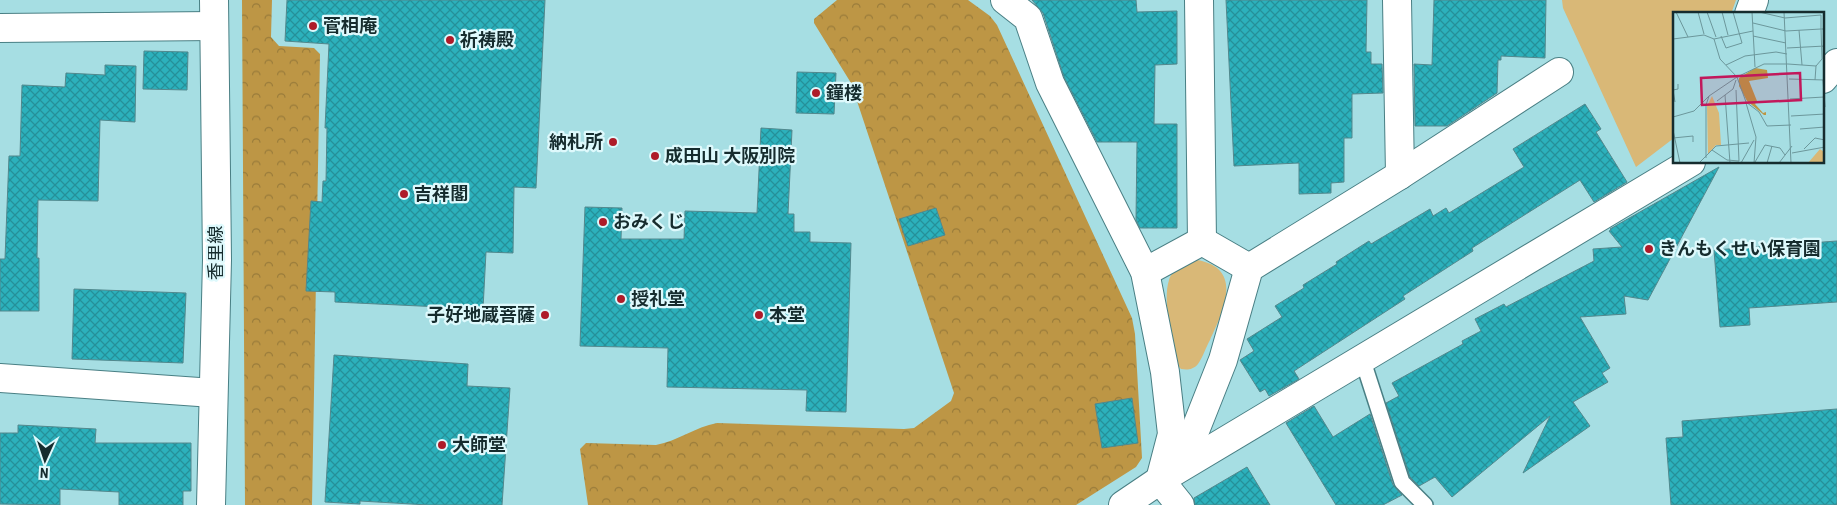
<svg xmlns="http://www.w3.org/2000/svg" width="1837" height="505" font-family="'Roboto Condensed','Noto Sans JP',sans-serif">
  <defs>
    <pattern id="forest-crowns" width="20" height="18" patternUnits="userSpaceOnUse" patternTransform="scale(1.25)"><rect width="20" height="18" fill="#bd9645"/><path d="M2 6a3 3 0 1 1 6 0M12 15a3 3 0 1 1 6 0" fill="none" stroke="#997b3a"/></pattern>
    <pattern id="building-cross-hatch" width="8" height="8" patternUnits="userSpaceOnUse" patternTransform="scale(1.25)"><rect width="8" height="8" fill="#2cb1bc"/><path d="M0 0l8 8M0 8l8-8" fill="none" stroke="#259099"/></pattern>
  </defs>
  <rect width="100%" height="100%" fill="#a6dee3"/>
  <g fill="url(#forest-crowns)">
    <polygon points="242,0 272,0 271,37 279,46 314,48 320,54 312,505 245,505"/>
    <path d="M 837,0 L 968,0 L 990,16 L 997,25 L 1132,318 L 1135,334 L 1142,458 L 1136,467 L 1076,505 L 588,505 L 580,449 L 586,443 L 656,445 C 678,441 695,427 717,423 L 904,429 L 914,428 L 951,401 L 954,393 L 851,83 L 814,23 L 814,19 Z"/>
  </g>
  <g fill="#d9b877">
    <polygon points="1562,0 1736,0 1731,14 1674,14 1674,138 1636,167 1563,8"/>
    <path d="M 1197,260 C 1244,268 1224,311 1210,340 C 1206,347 1203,357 1198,364 C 1193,370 1187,370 1181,369 L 1177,365 C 1173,343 1162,301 1169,280 C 1172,269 1187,263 1197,260 Z"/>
  </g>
  <g fill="url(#building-cross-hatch)" stroke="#52888d">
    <polygon points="287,0 545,0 536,188 514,187 513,253 486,252 483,309 335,302 335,292 306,291 311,201 322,202 323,181 326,181 327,128 325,128 329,44 285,41"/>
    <polygon points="1032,0 1136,0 1137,12 1177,11 1177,64 1155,65 1154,124 1177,124 1177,228 1140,228 1136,220 1137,142 1097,142 1064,77 1043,13"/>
    <polygon points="1226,0 1367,0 1366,52 1371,52 1371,64 1382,64 1383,93 1352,94 1352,138 1344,138 1344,182 1331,183 1331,193 1299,194 1299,163 1234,166"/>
    <polygon points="1434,0 1546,0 1545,58 1501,56 1501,60 1498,60 1497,93 1447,126 1415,126 1414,64 1432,65"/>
    <polygon points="144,51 188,52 187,90 143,89"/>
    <polygon points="105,65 136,66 135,122 100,120 98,201 38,200 37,258 39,258 39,311 0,311 0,259 5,259 9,156 20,156 22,85 65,87 66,73 105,75"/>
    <polygon points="797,72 836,73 834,114 796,113"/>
    <polygon points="1585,104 1601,129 1596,132 1627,182 1594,202 1580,180 1472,248 1473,251 1403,296 1405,299 1294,371 1299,379 1269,396 1265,389 1260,392 1240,360 1254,351 1247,339 1282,317 1275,306 1304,288 1303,285 1337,264 1336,262 1369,241 1371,244 1430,209 1433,216 1446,208 1449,213 1524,167 1513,149"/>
    <polygon points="761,128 792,130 788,214 794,214 794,232 810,232 810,242 851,243 846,412 806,411 807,390 667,387 668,348 580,346 585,207 622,208 621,239 684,239 685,211 757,213"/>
    <polygon points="1719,167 1648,300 1624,296 1626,314 1580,317 1610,368 1602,373 1608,382 1573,402 1590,426 1523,473 1550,416 1452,497 1435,477 1419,486 1410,477 1386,403 1399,396 1392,383 1463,344 1462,341 1481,331 1475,319 1504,304 1506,307 1594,261 1593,249 1622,247 1609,231 1611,230 1610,229"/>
    <polygon points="936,208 945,235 908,246 899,219"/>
    <polygon points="1837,241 1837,302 1749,308 1750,325 1720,327 1714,250"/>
    <polygon points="74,289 186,293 183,363 72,359"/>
    <polygon points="334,355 468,364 467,386 510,388 502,505 428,505 360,501 360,504 325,502"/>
    <polygon points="1132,398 1138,443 1102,448 1095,404"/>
    <polygon points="1314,406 1333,437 1370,414 1393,485 1402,495 1383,505 1336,505 1286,423"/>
    <polygon points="1837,409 1837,505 1671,505 1666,438 1683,437 1682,421"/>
    <polygon points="18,425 96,429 95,443 191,443 191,491 183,491 183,505 119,505 119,492 60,489 60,505 0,504 0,433 18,433"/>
    <polygon points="1247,467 1270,505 1195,505 1194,498"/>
  </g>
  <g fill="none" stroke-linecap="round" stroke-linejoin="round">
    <g stroke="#497f84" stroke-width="18">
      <polyline id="service" points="1362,358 1402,482 1425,505"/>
    </g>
    <g stroke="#497f84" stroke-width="30">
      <g id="minor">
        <polyline points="1005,0 1028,18 1050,83 1145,272 1165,372 1172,434 1160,480 1691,162"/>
        <polyline points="1199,0 1202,241"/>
        <polyline points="1397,0 1400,175"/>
        <polyline points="1749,14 1754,0"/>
        <polyline points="0,28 214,26"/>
        <polyline points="1823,79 1837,63"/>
        <polyline points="1202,241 1249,268"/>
        <polyline points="1145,272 1202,241"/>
        <polyline points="0,378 213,393"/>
        <polyline points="1181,466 1223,360 1249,268 1400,175 1559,72"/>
        <polyline points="1123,505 1160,480 1180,505"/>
      </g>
    </g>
    <g stroke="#497f84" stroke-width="30">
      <polyline id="tertiary" points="211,505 217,260 214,0"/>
    </g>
    <use href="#service" stroke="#fff" stroke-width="15"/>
    <use href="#minor" stroke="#fff" stroke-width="28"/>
    <use href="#tertiary" stroke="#fff" stroke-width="28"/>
  </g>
  <g fill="#ae1b29" stroke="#def9fc" stroke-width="2">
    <circle cx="313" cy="26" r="5"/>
    <circle cx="450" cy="40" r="5"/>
    <circle cx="816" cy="93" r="5"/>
    <circle cx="613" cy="142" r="5"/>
    <circle cx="655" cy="156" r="5"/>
    <circle cx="404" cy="194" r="5"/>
    <circle cx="603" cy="222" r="5"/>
    <circle cx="1649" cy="249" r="5"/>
    <circle cx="621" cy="299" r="5"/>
    <circle cx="545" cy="315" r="5"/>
    <circle cx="759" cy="315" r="5"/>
    <circle cx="442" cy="445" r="5"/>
  </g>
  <g text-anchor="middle" stroke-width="4.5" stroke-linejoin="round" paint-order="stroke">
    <g font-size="18" font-weight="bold" fill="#162c2e" stroke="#def9fc" text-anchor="start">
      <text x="323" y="32">菅相庵</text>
      <text x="460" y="46">祈祷殿</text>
      <text x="826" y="99">鐘楼</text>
      <text x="603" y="148" text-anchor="end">納札所</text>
      <text x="665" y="162">成田山 大阪別院</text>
      <text x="414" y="200">吉祥閣</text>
      <text x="613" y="228">おみくじ</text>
      <text x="1659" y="255">きんもくせい保育園</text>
      <text x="631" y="305">授礼堂</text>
      <text x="535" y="321" text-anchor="end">子好地蔵菩薩</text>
      <text x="769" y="321">本堂</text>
      <text x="452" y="451">大師堂</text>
    </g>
    <g font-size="18" fill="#162c2e" stroke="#def9fc">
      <text transform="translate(216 253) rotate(-90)" y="6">香里線</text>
    </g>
  </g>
  <g transform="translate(1673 12)">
    <rect width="151" height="151" fill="#a6dee3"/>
    <path d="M 82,56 L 94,58 L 95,66 L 76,69 L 84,89 L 82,92 L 90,101 L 93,100 L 93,103 L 91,103 L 74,89 L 66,74 L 66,66 Z" fill="#bd9645"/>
    <path d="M 39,84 L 46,101 L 48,133 L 43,133 L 35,142 L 34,94 ZM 147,137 L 151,140 L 151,151 L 135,151 Z" fill="#d9b877"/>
    <path fill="none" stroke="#6c979b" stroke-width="1" d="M 3,0 L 15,25M 25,0 L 31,22M 34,0 L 43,25M 49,0 L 55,23M 79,0 L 82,55M 86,0 L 112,6 L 148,3 L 148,17 L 152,17M 111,0 L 118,151M 80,11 L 113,19 L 148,17 L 149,47 L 143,54M 126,18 L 129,53M 48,24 L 53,36 L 69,31 L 60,0M 80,24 L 113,31M 0,27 L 31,23 L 41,27 L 47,47 L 64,65 L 91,52 L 115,52 L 143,54 L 142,68M 41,27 L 80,19M 114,36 L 152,34M 53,53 L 72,44 L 103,40 L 114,42M 116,67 L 152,68M 150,68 L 152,95M 52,83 L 57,151M 117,87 L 151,85M 44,89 L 60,77 L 63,68M 2,90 L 0,78 L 5,77 L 5,72M 73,91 L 83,125 L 81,151M 118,104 L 152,102M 0,105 L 21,99 L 36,84M 127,117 L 152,115M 0,118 L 7,151M 0,126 L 20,124 L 20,130M 131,137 L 142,126 L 152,128M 39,138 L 54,148 L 66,149 L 63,78M 119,141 L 152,135M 33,146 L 33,93 L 36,84 L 64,65 L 73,90 L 86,100 L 94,114 L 118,113M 82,150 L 92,133 L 107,136 L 112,143M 26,151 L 43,134 L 76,131M 68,151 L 81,128M 94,151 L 99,134M 106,151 L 119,134"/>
    <path fill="#c2185b" fill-opacity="0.15" stroke="#c2185b" stroke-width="2.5" d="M 127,61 L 128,88 L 29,93 L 28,66 Z"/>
    <rect width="151" height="151" fill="none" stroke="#162c2e" stroke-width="2.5"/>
  </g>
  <g transform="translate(45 460) rotate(183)" stroke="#def9fc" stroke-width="4" paint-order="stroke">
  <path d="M0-4L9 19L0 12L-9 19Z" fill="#162c2e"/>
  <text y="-8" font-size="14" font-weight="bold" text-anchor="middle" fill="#162c2e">N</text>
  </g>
</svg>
